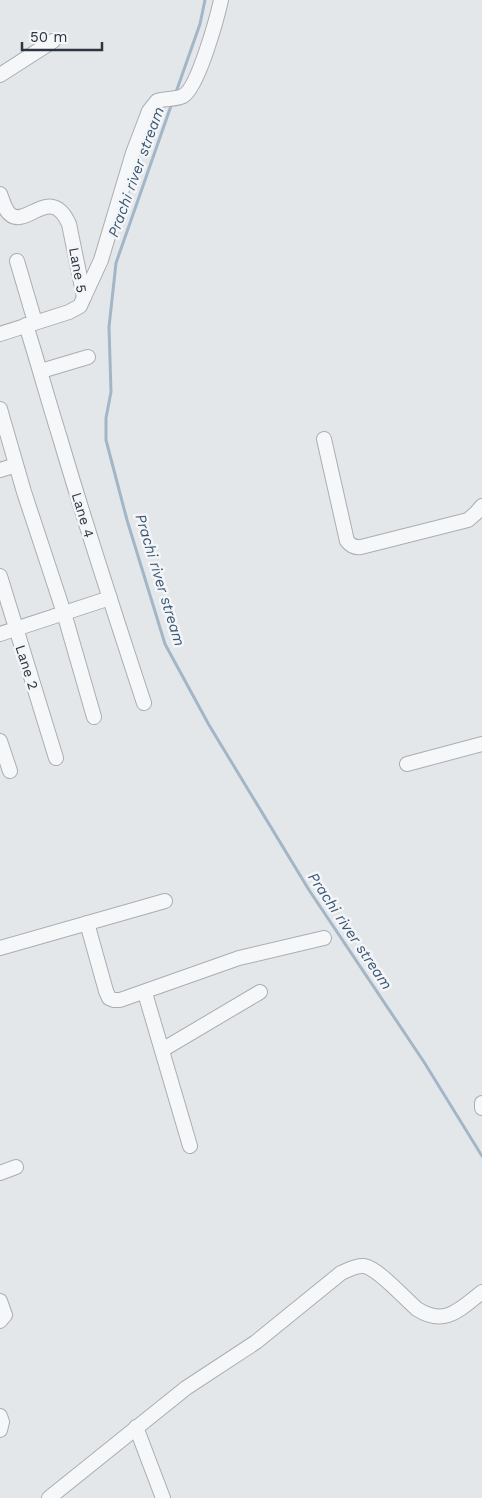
<svg xmlns="http://www.w3.org/2000/svg" width="482" height="1498" font-family="'Work Sans',sans-serif">
  <rect width="100%" height="100%" fill="#e4e7ea"/>
  <g fill="none" stroke-linecap="round" stroke-linejoin="round">
    <g stroke="#a2b6c7" stroke-width="3">
      <polyline points="175,95 200,24 205,0"/>
      <polyline points="172,103 116,263 109,327 111,392 106,418 106,440 127,520 165,644 209,725 309,890 424,1062 482,1156"/>
    </g>
    <g stroke="#a9aeb4" stroke-width="16">
      <g id="minor">
        <polyline points="0,75 53,41"/>
        <path d="M 0,194 C 3,201 5,211 11,215 C 27,227 51,184 69,224 L 84,297 L 80,306 L 69,312 L 0,334"/>
        <polyline points="17,261 35,322"/>
        <path d="M 84,297 L 101,260 L 133,153 L 149,111 L 157,101 C 165,98 175,100 183,96 C 198,88 217,18 221,0"/>
        <path d="M 26,325 C 38,363 48,400 60,438 C 86,527 115,615 144,703"/>
        <polyline points="41,371 88,357"/>
        <polyline points="0,409 24,492 64,613 94,717"/>
        <path d="M 324,439 L 347,541 C 351,546 355,548 361,547 L 468,520 L 476,513 L 482,506"/>
        <polyline points="0,470 16,465"/>
        <polyline points="0,576 56,758"/>
        <polyline points="0,634 110,598"/>
        <polyline points="0,741 10,771"/>
        <polyline points="407,764 482,744"/>
        <polyline points="87,923 106,991 109,998 114,1000 120,1000 239,958 324,938"/>
        <polyline points="0,948 165,901"/>
        <polyline points="145,993 190,1146"/>
        <polyline points="162,1050 260,992"/>
        <polyline points="482,1103 482,1108"/>
        <polyline points="0,1173 16,1167"/>
        <polyline points="0,1301 5,1315 0,1321"/>
        <polyline points="0,1416 2,1422 0,1430"/>
        <polyline points="136,1427 163,1498"/>
        <path d="M 49,1498 L 186,1388 L 256,1342 L 341,1273 C 348,1270 356,1265 364,1266 C 378,1268 405,1299 417,1309 C 445,1327 460,1309 482,1292"/>
      </g>
    </g>
    <use href="#minor" stroke="#f6f7f9" stroke-width="14"/>
  </g>
  <g text-anchor="middle" stroke-width="5" stroke-linejoin="round" paint-order="stroke">
    <g font-size="14" fill="#2d3541" stroke="#f3f5f8">
      <text transform="translate(78 270) rotate(80)" y="5">Lane 5</text>
      <text transform="translate(83 515) rotate(73)" y="5">Lane 4</text>
      <text transform="translate(27 667) rotate(72)" y="5">Lane 2</text>
    </g>
    <g font-size="15" font-style="italic" fill="#3a5772" stroke="#f3f5f8">
      <text transform="translate(136 172) rotate(-70)" y="5">Prachi river stream</text>
      <text transform="translate(160 580) rotate(73)" y="5">Prachi river stream</text>
      <text transform="translate(350 931) rotate(56)" y="5">Prachi river stream</text>
    </g>
  </g>
  <path d="M22 42v8h80v-8" fill="none" stroke="#2d3541" stroke-width="2.5"/>
  <text x="30" y="42" font-size="15" fill="#2d3541" stroke="#f3f5f8" stroke-width="4" paint-order="stroke">50 m</text>
</svg>
